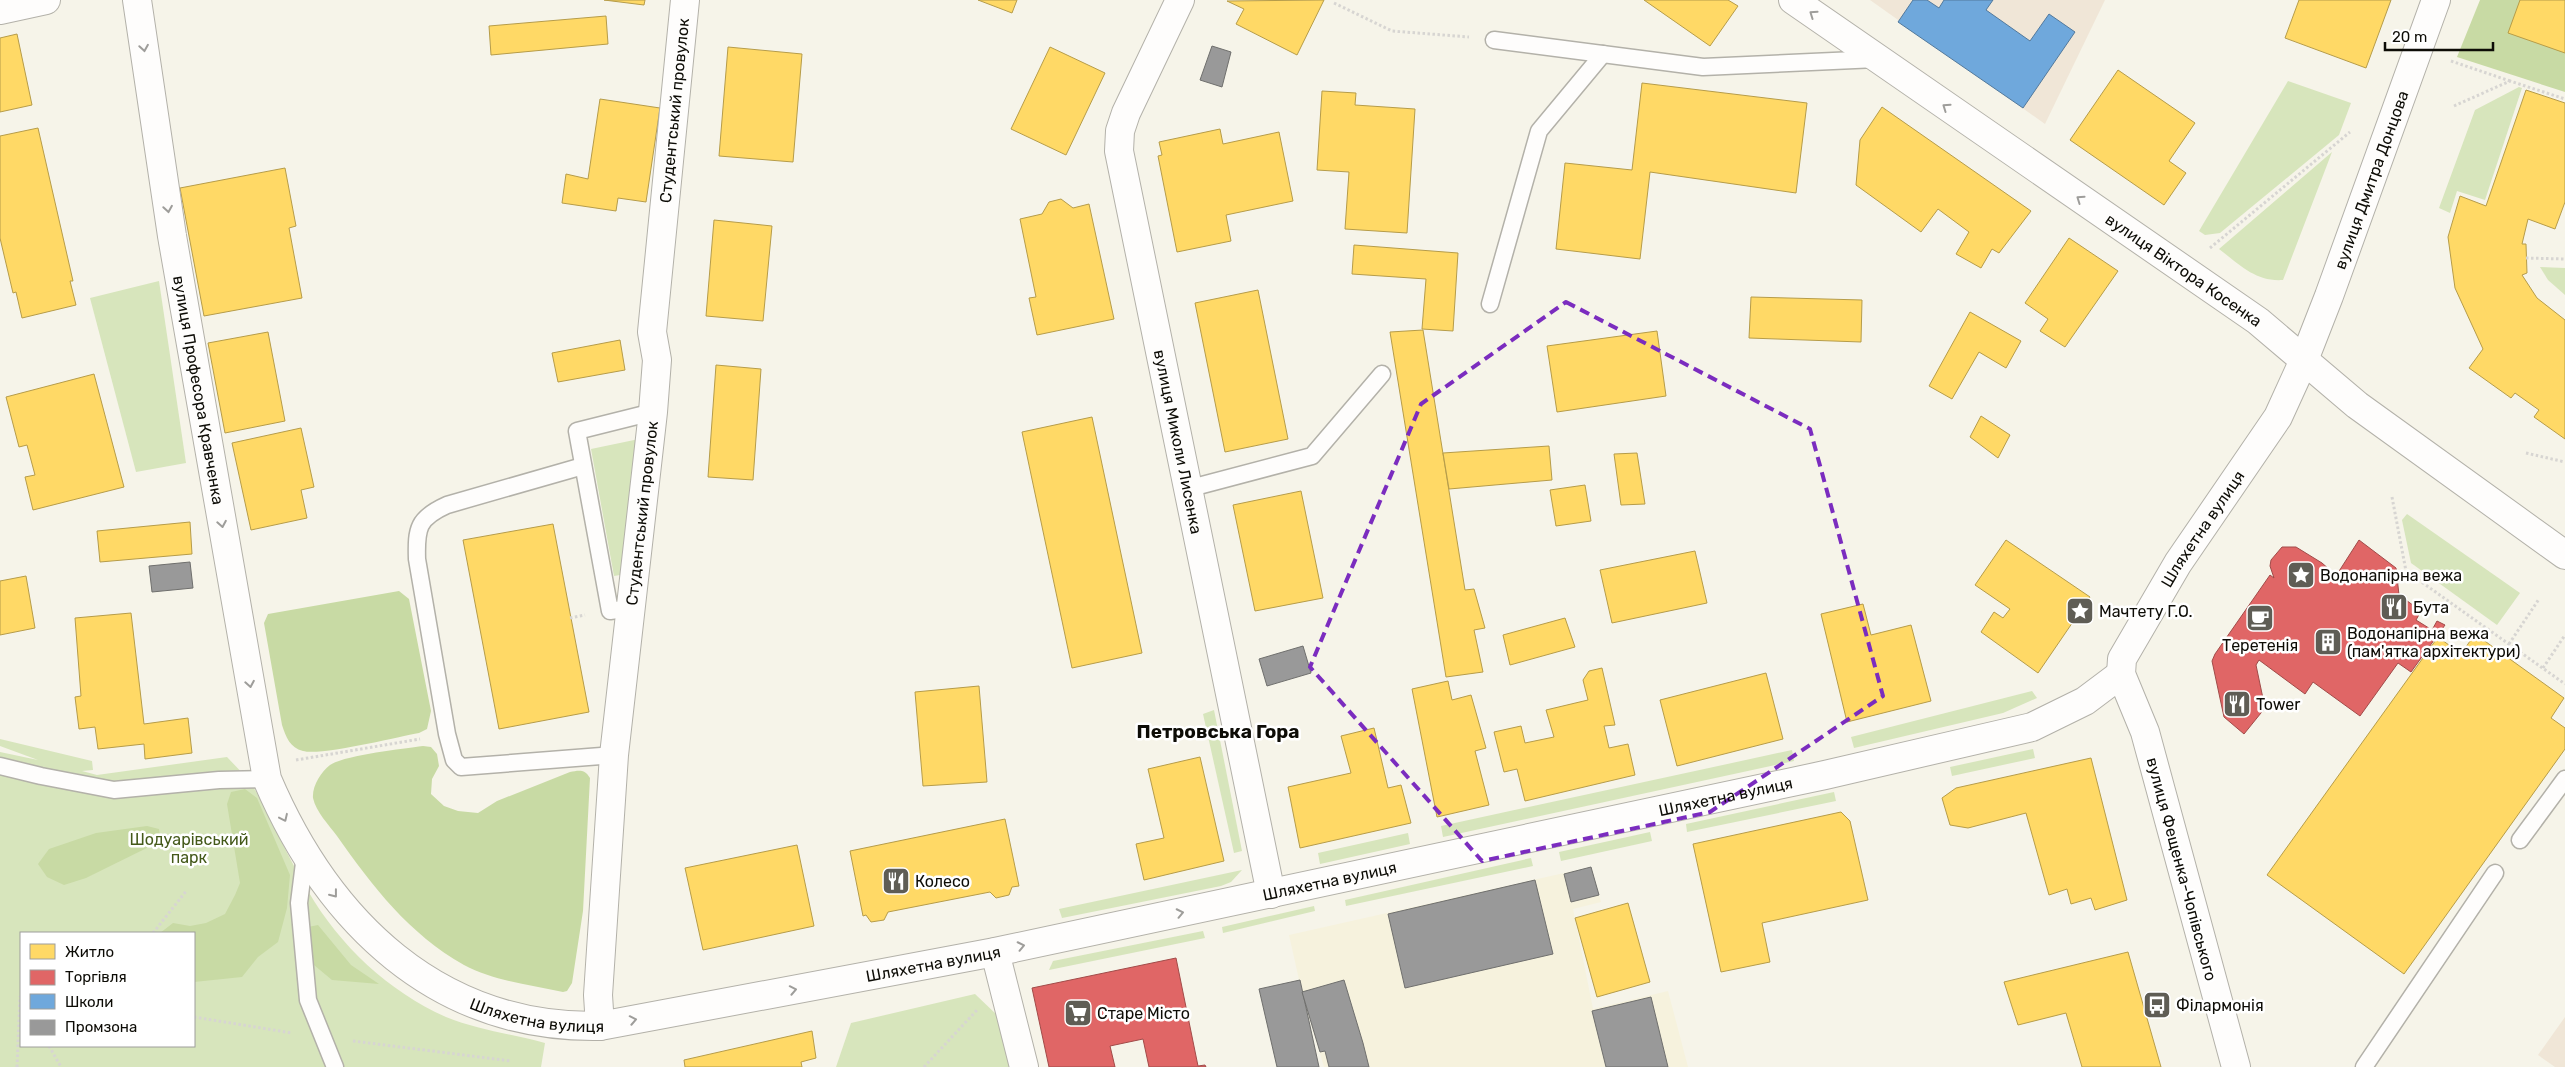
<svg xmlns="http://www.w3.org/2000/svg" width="2565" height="1067" font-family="Rubik,sans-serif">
  <rect width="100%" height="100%" fill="#f6f4e9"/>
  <polygon fill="#f6f2dd" points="1591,867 1601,902 1573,909 1593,1009 1668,991 1688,1067 1324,1067 1302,993 1289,935"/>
  <g fill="#f0e6d7">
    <polygon points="1870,0 2105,0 2045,124"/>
    <polygon points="2565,1017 2565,1067 2555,1067 2538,1055"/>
  </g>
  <g fill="#d7e5bc" fill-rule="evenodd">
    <polygon points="2288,81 2351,103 2339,135 2220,233 2205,235 2199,231"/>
    <polygon points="2519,87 2522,88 2485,200 2457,191 2450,213 2439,208 2475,110"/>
    <path d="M 2332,152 L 2283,280 C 2256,282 2240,265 2219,249 Z"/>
    <polygon points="2540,267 2565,268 2565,295 2548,280"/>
    <polygon points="159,281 186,463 136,472 90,298"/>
    <polygon points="639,439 626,574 614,576 591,449"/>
    <polygon points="2407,514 2520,593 2497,625 2411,563 2402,520"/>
    <polygon points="2032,691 2037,698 2003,713 1854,748 1851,737"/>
    <polygon points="1214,710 1242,851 1234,853 1203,714"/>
    <path d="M 0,739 L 92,761 L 93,770 L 82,771 L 97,775 L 227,757 L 248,779 L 257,793 C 274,825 290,861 308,891 C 340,946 388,991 446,1017 C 478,1030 512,1034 545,1043 L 541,1067 L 0,1067 L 0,752 L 38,760 L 0,746 ZM 21,933 L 194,933 L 194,1046 L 21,1046 Z"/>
    <polygon points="2033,749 2035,758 1952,776 1950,767"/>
    <polygon points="1792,750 1794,761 1443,837 1441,826"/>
    <polygon points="1834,792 1836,801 1687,832 1686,824"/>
    <polygon points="1650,832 1652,841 1561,861 1559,852"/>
    <polygon points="1408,833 1410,844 1320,864 1318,853"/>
    <polygon points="1531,858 1533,866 1346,906 1345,900"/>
    <polygon points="1242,870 1231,882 1221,886 1062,918 1059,909"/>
    <polygon points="1314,906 1315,911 1223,933 1222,927"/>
    <polygon points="1203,931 1205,938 1049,970 1053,961"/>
    <polygon points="975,994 998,1016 1012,1067 836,1067 851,1023"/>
  </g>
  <g fill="#c8daa4">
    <polygon points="2480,0 2520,0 2565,53 2565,92 2457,57"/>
    <path d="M 399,591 L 409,599 L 431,711 L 427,729 L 419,733 C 397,737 321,756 303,751 C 290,748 286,737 282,725 L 264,623 L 268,614 Z"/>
    <path d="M 423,746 L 431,747 L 437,754 L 439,766 L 432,779 L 431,794 L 444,806 L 458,811 L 478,813 L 497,801 L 570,772 C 579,770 585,769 590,778 L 583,911 L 572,983 L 567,991 L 563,992 C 530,985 494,981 464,965 C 409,934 373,887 337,836 C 329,825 316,812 313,798 C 312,786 321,772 330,765 C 345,755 402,749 423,746 Z"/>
    <polygon points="245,789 257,798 290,875 287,908 278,942 258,957 242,977 194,982 194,933 160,933 173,923 190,926 206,923 225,914 235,895 240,883 227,804 231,792"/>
    <polygon points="147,826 159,829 161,841 86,878 64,885 47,877 38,864 49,849 96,833"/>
    <polygon points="318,925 351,965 379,984 332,980 314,965 308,927"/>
  </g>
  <g fill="#ffd966" stroke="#b69c49">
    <polygon points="604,0 645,0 644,5"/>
    <polygon points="978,0 1017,0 1012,13"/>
    <polygon points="1324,0 1297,55 1236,24 1244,9 1227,1"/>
    <polygon points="1644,0 1728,0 1738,6 1710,46"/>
    <polygon points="2299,0 2391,0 2366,68 2285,38"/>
    <polygon points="2520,0 2565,0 2565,53 2508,33"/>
    <polygon points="606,16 608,44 491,55 489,26"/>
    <polygon points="17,34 32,105 0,112 0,38"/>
    <polygon points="728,47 802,54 793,162 719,156"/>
    <polygon points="1050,47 1105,73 1066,155 1011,129"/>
    <polygon points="2118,70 2195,123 2169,161 2186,173 2164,205 2070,140"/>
    <polygon points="1642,83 1807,103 1796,193 1650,172 1640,259 1556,249 1565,163 1632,170"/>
    <polygon points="2526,90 2565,103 2565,202 2555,229 2528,219 2522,244 2526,244 2527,273 2522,275 2537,298 2565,320 2565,439 2534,417 2539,410 2515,393 2511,398 2469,368 2483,349 2455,288 2448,237 2460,196 2486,206"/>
    <polygon points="1322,91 1356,93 1355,105 1415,109 1407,233 1345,229 1349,172 1317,170"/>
    <polygon points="600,99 660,108 646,202 618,198 616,211 562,203 566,174 588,179"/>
    <polygon points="1882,107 2031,211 1999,253 1992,249 1981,268 1956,254 1969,232 1938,209 1921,232 1856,185 1860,140"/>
    <polygon points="38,128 73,281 70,281 76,305 22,318 16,292 13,293 0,238 0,136"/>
    <polygon points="1220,129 1223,144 1279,132 1293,201 1226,215 1231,241 1177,252 1158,156 1162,155 1159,142"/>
    <polygon points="285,168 296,226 289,228 302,298 204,316 180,188"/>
    <polygon points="1061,199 1073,208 1089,204 1114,319 1037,335 1029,298 1036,297 1020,219 1042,214 1049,202"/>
    <polygon points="714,220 772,226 763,321 706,316"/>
    <polygon points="2069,238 2118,271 2065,347 2040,331 2048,319 2025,303"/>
    <polygon points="1354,245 1458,253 1453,331 1422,329 1426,279 1352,274"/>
    <polygon points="1258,290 1288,439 1225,452 1195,303"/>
    <polygon points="1751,297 1862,300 1861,342 1749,338"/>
    <polygon points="1970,312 2021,341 2006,368 1979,352 1952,399 1929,386"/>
    <polygon points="1423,330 1465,590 1474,589 1485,628 1474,630 1483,672 1446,677 1390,332"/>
    <polygon points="1657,331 1666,396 1557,412 1547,346"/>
    <polygon points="268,332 285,421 225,433 208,343"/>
    <polygon points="620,340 625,370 558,382 552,353"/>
    <polygon points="716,365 761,369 753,480 708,477"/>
    <polygon points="94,374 124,487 33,510 25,477 35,475 27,445 19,447 6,397"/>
    <polygon points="1981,416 2010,435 1998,458 1970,437"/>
    <polygon points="1092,417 1142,653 1072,668 1022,432"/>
    <polygon points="301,428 314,487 301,490 307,518 251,530 232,443"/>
    <polygon points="1549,446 1552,480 1449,489 1443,453"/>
    <polygon points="1637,453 1645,504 1621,505 1614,454"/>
    <polygon points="1585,485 1591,521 1556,526 1550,490"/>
    <polygon points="1301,491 1323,598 1255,611 1233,505"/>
    <polygon points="190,522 192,554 100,562 97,531"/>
    <polygon points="553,524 589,712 499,729 463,540"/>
    <polygon points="2006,540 2090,597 2038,673 1981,632 1994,612 2003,618 2010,609 1975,585"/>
    <polygon points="1695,551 1707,603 1612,623 1600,570"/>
    <polygon points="26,576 35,628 0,635 0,581"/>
    <polygon points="1863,604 1871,635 1911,625 1931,701 1847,722 1821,614"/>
    <polygon points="131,613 144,724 188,718 192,753 145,759 144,744 98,749 95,727 79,729 75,697 81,696 75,618"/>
    <polygon points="1565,618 1575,647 1510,665 1503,635"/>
    <polygon points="2475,634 2564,698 2551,718 2565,728 2565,749 2404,974 2267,875 2438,637 2461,654"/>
    <polygon points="1602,668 1615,725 1604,726 1609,748 1628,744 1635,775 1525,801 1517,769 1504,772 1494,732 1521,726 1525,743 1554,737 1546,710 1588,700 1583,680 1589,671"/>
    <polygon points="1766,673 1783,739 1677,766 1660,700"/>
    <polygon points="1448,681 1452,700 1471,695 1486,748 1475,751 1489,805 1437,817 1412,689"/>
    <polygon points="979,686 987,782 923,786 915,692"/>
    <polygon points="1374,728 1388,788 1401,785 1411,823 1300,848 1288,787 1351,773 1341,736"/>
    <polygon points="1200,757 1224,861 1144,880 1136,844 1164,838 1148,769"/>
    <polygon points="2091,758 2127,900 2095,910 2091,898 2071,904 2067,889 2049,895 2026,813 1968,828 1950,825 1942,798 1956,788"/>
    <polygon points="1841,812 1850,821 1868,900 1762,923 1770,962 1721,972 1693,844"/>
    <polygon points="1005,819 1019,886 1012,887 1009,895 996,898 990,892 888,912 884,920 871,922 866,915 863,916 850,851"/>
    <polygon points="797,845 814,926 703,950 685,868"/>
    <polygon points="1628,903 1650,982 1597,997 1575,918"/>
    <polygon points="2128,952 2161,1067 2082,1067 2066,1013 2018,1025 2004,982"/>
    <polygon points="812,1031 816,1058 801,1062 802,1067 685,1067 684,1060"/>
  </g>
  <g fill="#e06666" stroke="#a14b49">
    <polygon points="2359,540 2396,568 2399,595 2421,611 2416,620 2432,630 2437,621 2445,625 2411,672 2398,663 2360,716 2313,682 2305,694 2259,660 2256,665 2265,708 2244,734 2224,717 2212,661 2215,654 2270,575 2274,578 2270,566 2271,560 2282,547 2296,547 2322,563 2330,570 2334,579"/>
    <polygon points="1176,958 1198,1066 1205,1065 1206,1067 1149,1067 1143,1039 1110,1046 1115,1067 1049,1067 1032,988"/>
  </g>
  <polygon fill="#6fa8dc" stroke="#52799c" points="1913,0 1927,0 1939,8 1944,0 1993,0 1986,10 2030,41 2049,14 2075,32 2023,108 1898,22"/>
  <g fill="#999" stroke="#6f6f6d">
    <polygon points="1212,46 1231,52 1222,87 1200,80"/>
    <polygon points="190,562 193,588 152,592 149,566"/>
    <polygon points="1303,646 1311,673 1267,686 1259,659"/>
    <polygon points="1591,867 1599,895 1571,902 1564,874"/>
    <polygon points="1535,880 1553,954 1405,988 1388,914"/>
    <polygon points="1300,980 1319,1067 1277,1067 1259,989"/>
    <polygon points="1344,980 1363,1043 1369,1067 1329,1067 1325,1051 1320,1052 1302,992"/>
    <polygon points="1651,997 1668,1067 1606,1067 1592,1011"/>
  </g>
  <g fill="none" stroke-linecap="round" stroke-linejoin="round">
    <g stroke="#b3b1a9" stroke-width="19">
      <g id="lane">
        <polyline points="1494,40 1703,67 1877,59"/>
        <polyline points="1490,304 1539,131 1603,54"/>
        <path d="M 583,466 L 447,505 C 418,518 416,528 417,559 L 447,734 L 454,760 L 461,767 L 614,755"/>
        <polyline points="1187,489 1312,456 1382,374"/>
        <polyline points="631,608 610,611 577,431 653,412"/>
        <polyline points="0,766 41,776 114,790 219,780 267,779"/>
        <polyline points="2520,840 2565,779"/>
        <polyline points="305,855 299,903 308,1000 335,1067"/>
        <polyline points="2364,1067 2495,873"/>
      </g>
    </g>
    <g stroke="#b3b1a9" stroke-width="30">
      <g id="street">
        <path id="s1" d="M 137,0 L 172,236 L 267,779 C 328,922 437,1029 600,1026 L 995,952 L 1825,775 L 2032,727 L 2085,701 L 2121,674"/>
        <path id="s2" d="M 1180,0 L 1126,113 L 1120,131 L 1119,151 L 1271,894"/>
        <path id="s3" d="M 1793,0 L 2258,321 L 2357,405 L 2565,555"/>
        <polyline points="0,10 46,0"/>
        <polyline points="995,952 1024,1067"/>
        <path id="s4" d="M 600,1026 L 598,995 L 614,755 L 653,412 L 657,360 L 652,332 L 685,0"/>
      </g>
    </g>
    <g stroke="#b3b1a9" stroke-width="30">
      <g id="secondary">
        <path id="s5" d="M 2236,1067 L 2145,732 L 2121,674 L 2122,659 L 2178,563 L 2278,417 L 2304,360 L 2329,296 L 2436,0"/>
      </g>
    </g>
    <g stroke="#d7d5d2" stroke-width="3" stroke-dasharray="2.5 2.5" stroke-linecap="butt">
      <polyline points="1334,3 1392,31 1469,37"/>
      <polyline points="2451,61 2510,81"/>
      <polyline points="2454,106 2510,81 2565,99"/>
      <polyline points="2210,248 2350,132"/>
      <polyline points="2526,258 2565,259"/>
      <polyline points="2526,453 2565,462"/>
      <polyline points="2392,497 2406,571 2565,684"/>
      <polyline points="570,618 585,615"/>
      <polyline points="2509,644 2539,599"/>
      <polyline points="2543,668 2565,635"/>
      <polyline points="296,760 420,739"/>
      <polyline points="153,933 187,890"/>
      <polyline points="194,1017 292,1033"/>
      <polyline points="353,1041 511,1061"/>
      <polyline points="49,1046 61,1067"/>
      <polyline points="17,1067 20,996"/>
      <polyline points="924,1067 977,1010"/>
    </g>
    <use href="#lane" stroke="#fefdfc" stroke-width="16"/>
    <use href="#street" stroke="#fefdfc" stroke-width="28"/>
    <use href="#secondary" stroke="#fefdfc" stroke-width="28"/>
  </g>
  <defs><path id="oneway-chevron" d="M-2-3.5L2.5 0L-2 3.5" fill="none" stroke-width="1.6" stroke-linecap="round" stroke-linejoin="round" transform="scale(1.25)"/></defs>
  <g stroke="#9e9d9a">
    <use href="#oneway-chevron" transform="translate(1813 14) rotate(-145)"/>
    <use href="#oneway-chevron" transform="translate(144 48) rotate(81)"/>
    <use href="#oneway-chevron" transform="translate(1946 107) rotate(-145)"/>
    <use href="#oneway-chevron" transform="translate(2080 199) rotate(-145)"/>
    <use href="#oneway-chevron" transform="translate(168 209) rotate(81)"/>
    <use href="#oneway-chevron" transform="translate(222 524) rotate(80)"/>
    <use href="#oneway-chevron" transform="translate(250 684) rotate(80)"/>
    <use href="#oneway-chevron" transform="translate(284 818) rotate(65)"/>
    <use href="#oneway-chevron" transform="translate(334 894) rotate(52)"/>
    <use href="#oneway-chevron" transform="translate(1180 913) rotate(-12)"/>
    <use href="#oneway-chevron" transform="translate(1021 946) rotate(-12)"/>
    <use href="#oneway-chevron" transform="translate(793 990) rotate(-11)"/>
    <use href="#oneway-chevron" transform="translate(633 1020) rotate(-11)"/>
  </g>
  <path fill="none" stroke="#7b2cbf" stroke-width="4" stroke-dasharray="10 6" stroke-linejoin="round" d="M 1566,302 L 1810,429 L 1883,696 L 1710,812 L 1482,861 L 1310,667 L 1421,404 Z"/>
  <defs>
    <g id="sight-square" transform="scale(1.4375)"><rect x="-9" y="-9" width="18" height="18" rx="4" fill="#5f5d55" stroke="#fff"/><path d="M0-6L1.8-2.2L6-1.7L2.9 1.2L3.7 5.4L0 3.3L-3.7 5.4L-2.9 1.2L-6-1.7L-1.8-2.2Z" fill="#fff"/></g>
    <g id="restaurant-square" transform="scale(1.4375)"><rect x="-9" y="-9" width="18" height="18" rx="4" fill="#5f5d55" stroke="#fff"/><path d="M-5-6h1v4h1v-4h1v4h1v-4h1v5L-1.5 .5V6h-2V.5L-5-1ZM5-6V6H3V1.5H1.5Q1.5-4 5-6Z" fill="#fff"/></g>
    <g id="cafe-square" transform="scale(1.4375)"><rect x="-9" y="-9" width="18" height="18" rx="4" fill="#5f5d55" stroke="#fff"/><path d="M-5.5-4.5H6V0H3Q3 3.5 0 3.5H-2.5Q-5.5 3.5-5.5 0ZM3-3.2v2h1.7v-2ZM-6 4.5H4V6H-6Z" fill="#fff"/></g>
    <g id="building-square" transform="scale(1.4375)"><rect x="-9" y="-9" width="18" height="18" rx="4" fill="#5f5d55" stroke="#fff"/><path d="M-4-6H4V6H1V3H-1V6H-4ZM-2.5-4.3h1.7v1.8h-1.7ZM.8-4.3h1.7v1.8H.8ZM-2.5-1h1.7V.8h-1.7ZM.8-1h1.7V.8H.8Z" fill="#fff"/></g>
    <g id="bus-square" transform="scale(1.4375)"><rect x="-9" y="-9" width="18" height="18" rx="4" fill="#5f5d55" stroke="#fff"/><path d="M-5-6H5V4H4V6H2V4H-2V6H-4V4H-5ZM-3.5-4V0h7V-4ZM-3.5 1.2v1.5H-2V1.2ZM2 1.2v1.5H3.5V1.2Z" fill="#fff"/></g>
    <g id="supermarket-square" transform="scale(1.4375)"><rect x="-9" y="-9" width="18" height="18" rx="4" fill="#5f5d55" stroke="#fff"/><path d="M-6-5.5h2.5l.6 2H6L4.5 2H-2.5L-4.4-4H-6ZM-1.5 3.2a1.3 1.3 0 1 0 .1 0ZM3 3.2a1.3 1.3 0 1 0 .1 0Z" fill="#fff"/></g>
  </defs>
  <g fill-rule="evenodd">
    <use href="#sight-square" x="2301" y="575"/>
    <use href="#restaurant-square" x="2394" y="607"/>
    <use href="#sight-square" x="2080" y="611"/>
    <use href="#cafe-square" x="2260" y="618"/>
    <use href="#building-square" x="2328" y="642"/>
    <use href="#restaurant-square" x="2237" y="704"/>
    <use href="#restaurant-square" x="896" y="881"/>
    <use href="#bus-square" x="2157" y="1005"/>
    <use href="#supermarket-square" x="1078" y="1013"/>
  </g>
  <g text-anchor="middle" stroke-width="5" stroke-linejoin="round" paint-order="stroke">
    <g font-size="16" fill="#0d0c06" stroke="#fff">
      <text dy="6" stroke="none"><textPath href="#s4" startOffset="920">Студентський провулок</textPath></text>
      <text dy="6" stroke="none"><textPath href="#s5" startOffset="968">вулиця Дмитра Донцова</textPath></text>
      <text dy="6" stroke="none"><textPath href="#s3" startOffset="475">вулиця Віктора Косенка</textPath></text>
      <text dy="6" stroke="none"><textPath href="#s1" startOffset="395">вулиця Професора Кравченка</textPath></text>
      <text dy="6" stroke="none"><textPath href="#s2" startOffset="461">вулиця Миколи Лисенка</textPath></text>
      <text dy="6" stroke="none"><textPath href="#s4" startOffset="515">Студентський провулок</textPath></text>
      <text dy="6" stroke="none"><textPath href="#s5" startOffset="578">Шляхетна вулиця</textPath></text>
      <text dy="6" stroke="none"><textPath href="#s1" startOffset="2381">Шляхетна вулиця</textPath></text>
      <text transform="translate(2182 869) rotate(75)" y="6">вулиця Фещенка-Чопівського</text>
      <text dy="6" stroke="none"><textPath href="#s1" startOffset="1976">Шляхетна вулиця</textPath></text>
      <text dy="6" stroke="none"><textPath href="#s1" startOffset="1571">Шляхетна вулиця</textPath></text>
      <text dy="6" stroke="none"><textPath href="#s1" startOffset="1168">Шляхетна вулиця</textPath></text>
    </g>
    <g font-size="16" fill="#0d0c06" stroke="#fff" text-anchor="start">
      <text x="2320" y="581">Водонапірна вежа</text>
      <text x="2413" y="613">Бута</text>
      <text x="2099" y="617">Мачтету Г.О.</text>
      <text x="2347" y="639">Водонапірна вежа<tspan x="2347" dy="18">(пам'ятка архітектури)</tspan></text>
      <text x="2260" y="651" text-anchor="middle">Теретенія</text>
      <text x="2256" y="710">Tower</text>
      <text x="915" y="887">Колесо</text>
      <text x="2176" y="1011">Філармонія</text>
      <text x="1097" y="1019">Старе Місто</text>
    </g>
    <g font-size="16" fill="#44591a" stroke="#fff">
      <text x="189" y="845">Шодуарівський<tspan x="189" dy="18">парк</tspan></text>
    </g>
    <g font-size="19" font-weight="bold" fill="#0d0c06" stroke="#fff">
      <text x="1218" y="738">Петровська Гора</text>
    </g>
  </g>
  <rect x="20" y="932" width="175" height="115" fill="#ffffff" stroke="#9e9e9b"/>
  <rect x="30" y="944" width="25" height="15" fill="#ffd966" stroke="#9e9e9b"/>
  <text x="65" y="957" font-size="15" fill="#0d0c06">Житло</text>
  <rect x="30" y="970" width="25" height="15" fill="#e06666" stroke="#9e9e9b"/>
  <text x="65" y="982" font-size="15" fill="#0d0c06">Торгівля</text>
  <rect x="30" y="994" width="25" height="15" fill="#6fa8dc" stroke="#9e9e9b"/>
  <text x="65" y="1007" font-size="15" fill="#0d0c06">Школи</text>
  <rect x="30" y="1020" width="25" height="15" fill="#999999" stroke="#9e9e9b"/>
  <text x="65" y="1032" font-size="15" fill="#0d0c06">Промзона</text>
  <path d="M2385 42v8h108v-8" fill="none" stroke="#0d0c06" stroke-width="2.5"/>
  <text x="2392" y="42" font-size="15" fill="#0d0c06" stroke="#ffffff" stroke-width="4" paint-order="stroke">20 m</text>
</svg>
